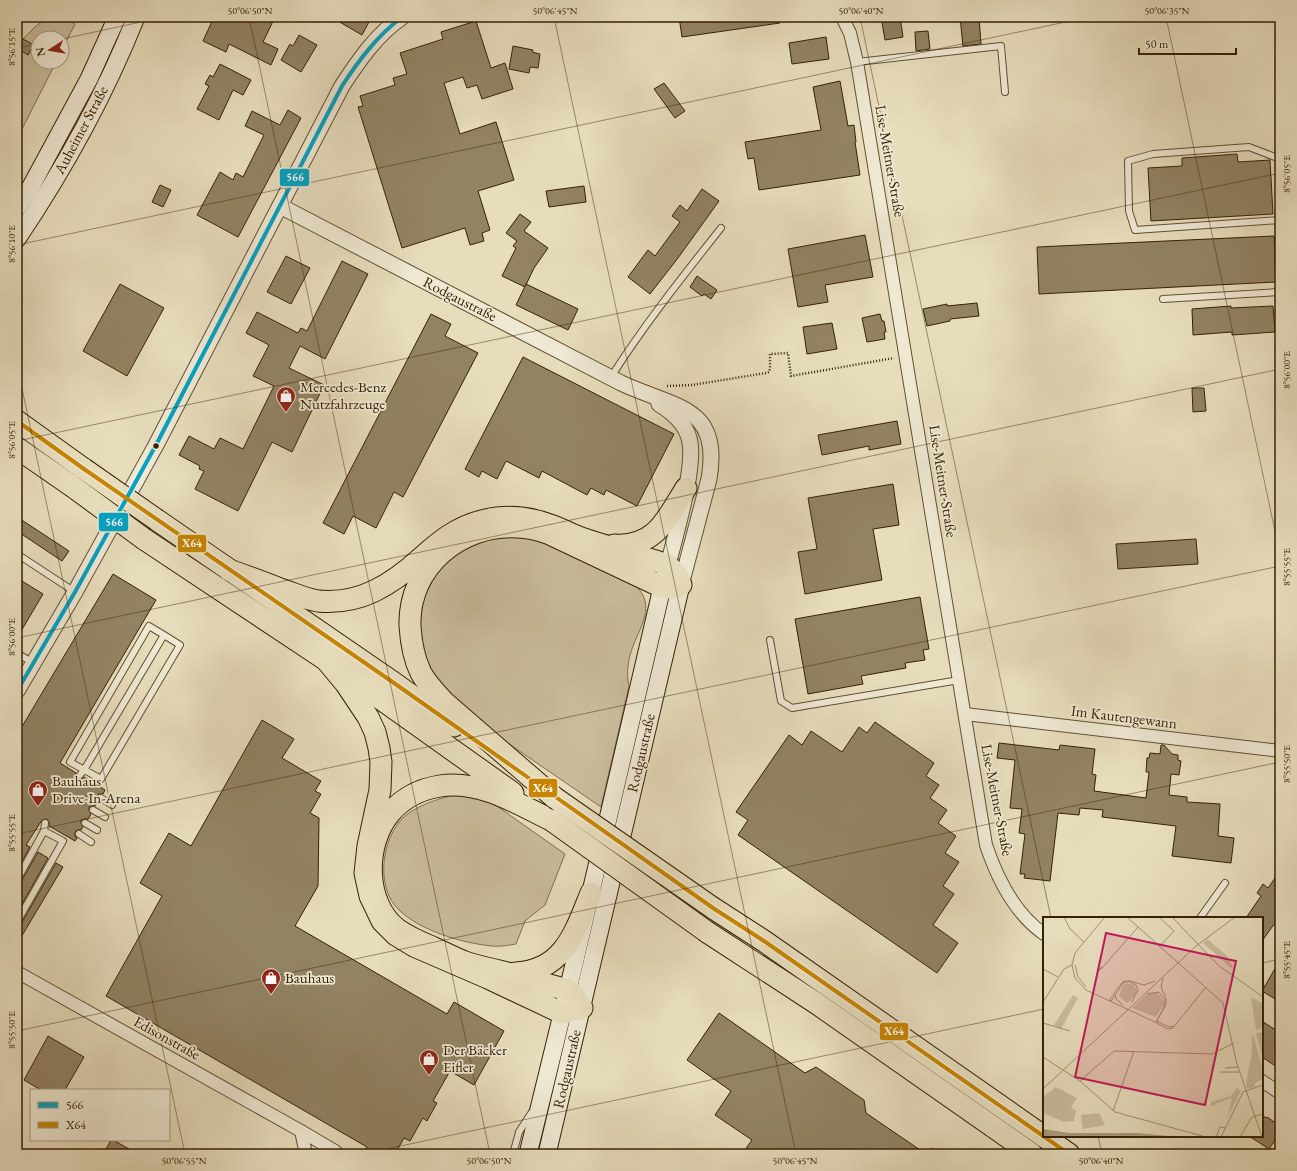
<svg xmlns="http://www.w3.org/2000/svg" width="1297" height="1171" font-family="'EB Garamond',serif">
  <rect width="100%" height="100%" fill="#e7ddbd"/>
  <filter id="stains"><feTurbulence type="fractalNoise" baseFrequency=".005" numOctaves="4"/><feColorMatrix values="0 0 0 0 .2 0 0 0 0 .09 0 0 0 0 .02 0 0 0 .5 -.17"/></filter>
  <radialGradient id="worn" r=".72"><stop offset=".6" stop-color="#630" stop-opacity="0"/><stop offset="1" stop-color="#630" stop-opacity=".3"/></radialGradient>
  <g fill="#c9bd9d" stroke="#806f50">
    <polygon points="49,17 64,17 75,24 62,50 62,38 38,38 38,62 56,62 17,139 17,45 36,26"/>
    <path d="M 532,532 L 635,585 C 657,606 640,626 632,649 C 628,659 626,675 629,686 L 601,807 L 445,700 L 416,652 L 421,590 L 464,541 Z"/>
    <path d="M 452,795 L 468,795 L 494,804 L 565,854 L 545,905 L 525,921 L 516,944 C 509,945 500,947 492,946 C 462,943 421,931 399,910 C 375,888 381,837 405,816 C 418,805 436,800 452,795 Z"/>
  </g>
  <g fill="#928364" stroke="#362103">
    <polygon points="214,17 275,17 263,42 278,49 271,65 229,44 226,52 203,41"/>
    <polygon points="331,17 364,17 370,20 362,35"/>
    <polygon points="679,17 779,17 780,23 682,37"/>
    <polygon points="881,17 900,17 903,37 885,40"/>
    <polygon points="960,17 979,17 981,44 963,46"/>
    <polygon points="476,21 491,68 505,63 513,89 482,99 477,85 467,88 463,77 444,83 460,134 496,122 514,180 478,191 490,230 482,233 484,241 470,245 465,228 402,248 358,107 363,106 360,96 395,85 393,78 407,74 400,53 443,39 441,32"/>
    <polygon points="928,31 930,49 916,51 915,32"/>
    <polygon points="299,35 317,45 301,72 281,60 290,44 293,46"/>
    <polygon points="826,37 829,59 792,64 789,43"/>
    <polygon points="23,39 34,45 28,55 17,48 17,45"/>
    <polygon points="513,46 533,50 532,52 540,54 538,68 530,67 529,73 509,69"/>
    <polygon points="220,64 251,80 243,95 233,90 219,120 197,109 209,86 205,84 210,75 213,77"/>
    <polygon points="840,81 848,126 854,125 856,142 855,142 860,175 759,190 754,158 748,159 745,142 821,130 813,87"/>
    <polygon points="664,83 685,111 675,118 654,89"/>
    <polygon points="288,110 301,118 238,237 197,215 220,172 233,180 236,173 243,177 264,135 245,126 252,111 280,125"/>
    <polygon points="1237,154 1238,162 1270,160 1273,214 1151,221 1148,168 1182,166 1182,158"/>
    <polygon points="160,185 171,190 163,207 152,202"/>
    <polygon points="584,186 586,202 549,207 546,191"/>
    <polygon points="702,189 719,201 678,258 650,294 628,277 648,250 655,256 680,222 672,216 680,205 687,211"/>
    <polygon points="520,214 531,222 524,231 548,248 534,268 525,287 502,276 516,248 513,246 517,241 506,233"/>
    <polygon points="865,235 873,277 825,285 828,302 798,307 788,249"/>
    <polygon points="1274,236 1276,282 1039,294 1037,247"/>
    <polygon points="286,256 310,268 291,304 267,292"/>
    <polygon points="342,261 368,274 325,359 300,346 289,368 324,385 292,452 272,442 238,511 195,489 204,471 199,469 200,466 179,455 189,436 214,449 220,438 243,449 274,386 253,376 269,345 246,333 257,312 298,333 301,328 307,331"/>
    <polygon points="697,276 717,290 711,299 704,294 702,296 690,287"/>
    <polygon points="120,284 164,308 127,376 83,351"/>
    <polygon points="526,284 578,309 568,330 516,305"/>
    <polygon points="977,303 979,316 950,319 950,321 927,326 923,309 947,304 947,306"/>
    <polygon points="1231,306 1231,308 1273,306 1275,332 1232,335 1232,332 1193,335 1192,309"/>
    <polygon points="431,314 451,324 445,336 478,353 403,497 394,492 376,528 353,516 344,534 323,523"/>
    <polygon points="880,314 882,321 884,321 886,332 884,332 885,339 867,342 862,318"/>
    <polygon points="832,323 837,349 807,354 803,327"/>
    <polygon points="523,357 674,434 637,506 606,490 604,495 591,488 587,495 542,471 539,478 506,461 497,479 482,471 479,477 465,469"/>
    <polygon points="1192,388 1204,388 1206,411 1193,412"/>
    <polygon points="897,421 901,444 869,450 869,446 822,455 818,435"/>
    <polygon points="893,484 899,525 873,529 882,580 805,594 798,552 817,549 808,498"/>
    <polygon points="17,517 69,551 62,561 17,531"/>
    <polygon points="1196,539 1198,564 1118,569 1116,544"/>
    <polygon points="113,574 156,600 60,763 76,773 76,776 78,779 81,779 84,777 105,790 103,794 99,794 97,796 98,802 95,806 93,806 89,807 89,810 91,814 88,819 85,819 81,820 81,823 83,827 81,830 77,830 75,832 75,836 77,838 75,841 49,826 49,822 47,819 42,820 26,845 30,847 17,871 17,735"/>
    <polygon points="17,578 43,594 17,638"/>
    <polygon points="920,597 929,649 923,650 925,660 905,663 906,668 861,676 863,684 808,694 795,619"/>
    <polygon points="262,720 294,739 282,758 321,781 315,791 321,794 310,813 319,818 318,886 295,926 447,1014 454,1002 504,1031 474,1085 450,1071 433,1101 437,1103 427,1121 423,1118 410,1141 404,1138 395,1154 362,1154 367,1147 106,996 162,896 140,883 169,833 191,846"/>
    <polygon points="875,722 934,763 926,776 939,785 930,798 947,810 938,823 956,836 945,853 959,862 943,886 954,894 933,925 958,943 937,973 738,835 748,820 736,812 789,735 802,745 811,731 842,752 859,727 867,733"/>
    <polygon points="999,743 1059,750 1060,745 1095,749 1092,774 1096,775 1094,791 1146,798 1149,772 1146,772 1147,758 1149,758 1150,753 1160,754 1161,745 1164,745 1172,754 1178,755 1178,760 1181,761 1179,775 1171,774 1169,795 1187,797 1187,802 1220,804 1218,836 1234,838 1231,863 1172,856 1176,826 1102,817 1103,810 1080,808 1079,815 1058,813 1050,881 1024,878 1025,874 1020,874 1025,834 1019,833 1022,809 1010,808 1015,760 997,758"/>
    <polygon points="38,852 48,858 17,913 17,884 21,882"/>
    <polygon points="56,863 63,867 17,944 17,926 21,924"/>
    <polygon points="1280,871 1280,916 1262,941 1262,918 1246,918 1261,896 1257,893 1263,884 1268,888"/>
    <polygon points="1280,960 1280,1002 1262,991"/>
    <polygon points="719,1013 805,1073 816,1067 864,1100 866,1113 926,1154 742,1154 752,1140 715,1115 731,1091 687,1060"/>
    <polygon points="1262,1021 1280,1033 1280,1069 1262,1057"/>
    <polygon points="48,1036 84,1057 65,1090 41,1090 24,1080"/>
    <polygon points="1262,1115 1266,1118 1267,1117 1280,1126 1280,1133 1269,1149 1249,1136 1262,1136"/>
    <polygon points="111,1140 113,1140 138,1154 103,1154"/>
  </g>
  <g fill="none" stroke-linecap="round" stroke-linejoin="round">
    <g stroke="#625032" stroke-width="8">
      <g id="service">
        <polyline points="857,62 1001,46 1005,92"/>
        <polyline points="1280,161 1275,157 1249,147 1153,154 1128,161 1129,211 1135,230 1280,220"/>
        <polyline points="1163,299 1280,292"/>
        <path d="M 611,377 C 644,325 683,276 721,228"/>
        <polyline points="17,554 75,592"/>
        <polyline points="770,640 781,701 792,708 959,680"/>
        <polyline points="17,653 33,663"/>
        <polyline points="80,775 84,770 164,635 149,626 70,762 101,779 180,645 164,635"/>
        <polyline points="101,798 112,805"/>
        <polyline points="93,810 105,817"/>
        <polyline points="85,823 97,830"/>
        <polyline points="79,834 91,842"/>
        <polyline points="17,880 44,831 45,823"/>
        <polyline points="1200,918 1225,883"/>
        <polyline points="17,922 63,841 44,831"/>
        <polyline points="513,1154 519,1132 532,1112"/>
        <polyline points="932,1154 932,1152"/>
      </g>
    </g>
    <g stroke="#625032" stroke-width="14">
      <g id="minor">
        <path d="M 842,17 L 850,33 L 857,62 L 986,845 C 997,878 1014,913 1044,934"/>
        <polyline points="965,714 1280,751"/>
        <polyline points="17,972 301,1131 335,1151 338,1154"/>
        <polyline points="1262,1081 1280,1093"/>
        <polyline points="301,1131 306,1154"/>
      </g>
    </g>
    <g stroke="#625032" stroke-width="17">
      <g id="tertiary">
        <path d="M 280,206 L 621,383 C 674,408 722,405 709,479 L 681,585"/>
        <path d="M 659,404 C 672,412 685,423 689,438 C 697,464 675,536 668,565"/>
        <path d="M 17,691 L 75,592 L 156,445 L 342,86 C 359,60 376,35 402,17"/>
      </g>
    </g>
    <g stroke="#362103" stroke-width="19">
      <g id="secondary">
        <polyline points="17,208 29,190 89,79 117,17"/>
        <path d="M 17,239 C 64,169 105,95 136,17"/>
        <polyline points="528,1154 568,990 665,575"/>
        <polyline points="547,1154 681,585"/>
      </g>
    </g>
    <g stroke="#362103" stroke-width="23">
      <g id="trunk">
        <polyline points="17,421 84,469"/>
        <polyline points="17,448 72,486"/>
        <polyline points="157,520 394,683 454,726"/>
        <polyline points="144,539 326,660 513,793"/>
        <path d="M 614,545 C 656,548 667,518 686,488"/>
        <path d="M 229,570 C 246,576 263,582 280,589 C 293,593 305,599 318,601 C 360,605 391,585 421,558 C 444,537 464,522 497,518 C 514,516 534,519 550,525 C 562,529 572,535 584,539 C 612,548 640,556 668,565 L 678,576 L 681,585 C 674,588 669,589 662,587 L 550,534 C 539,530 529,527 517,527 C 460,524 408,567 410,626 C 411,642 414,659 421,673 C 427,684 436,693 444,702 L 555,798"/>
        <path d="M 326,660 L 346,684 L 368,717 L 375,732 L 379,748 L 381,762 L 380,790 L 368,846 L 365,873 L 370,896 L 382,921 L 396,935 L 414,946 L 488,978 L 562,1013 L 582,1008 L 575,996 L 568,990 C 547,985 527,978 507,973 C 493,969 479,967 465,962 C 454,958 443,952 432,947 C 420,942 408,937 397,929 C 364,903 364,844 390,813 C 403,798 420,789 440,786 C 480,780 516,803 551,820"/>
        <polyline points="713,908 764,941 1069,1154"/>
        <polyline points="707,932 816,1003 1032,1154"/>
        <path d="M 515,973 C 564,971 575,932 591,893"/>
      </g>
    </g>
    <polyline stroke="#362103" stroke-width="2.5" stroke-dasharray="1 2" stroke-linecap="butt" points="667,386 692,385 766,373 769,372 770,369 770,354 788,353 791,376 894,358"/>
    <use href="#service" stroke="#efe9d4" stroke-width="6"/>
    <use href="#minor" stroke="#efe9d4" stroke-width="12"/>
    <use href="#tertiary" stroke="#efe9d4" stroke-width="15"/>
    <use href="#secondary" stroke="#efe9d4" stroke-width="17"/>
    <use href="#trunk" stroke="#e7ddbd" stroke-width="21"/>
    <g stroke="#362103" stroke-width="23" stroke-linecap="butt">
      <g id="trunk-bridge">
        <polyline points="84,469 157,520"/>
        <polyline points="72,486 144,539"/>
        <polyline points="555,798 713,908"/>
        <polyline points="551,820 707,932"/>
      </g>
    </g>
    <use href="#trunk-bridge" stroke="#e7ddbd" stroke-width="21"/>
    <g stroke="#efe9d4" stroke-width="7">
      <path id="bus-1" d="M 17,691 L 75,592 L 156,445 L 342,86 C 359,60 377,36 402,17"/>
    </g>
    <g stroke="#efe9d4" stroke-width="7">
      <polyline id="bus-2" points="17,421 84,469 394,683 713,908 764,941 1069,1154"/>
    </g>
    <use href="#bus-1" stroke="#03a2c4" stroke-width="4"/>
    <use href="#bus-2" stroke="#c78501" stroke-width="4"/>
  </g>
  <path fill="none" stroke="#362103" stroke-width="1" stroke-opacity="0.45" d="M 249,17 L 490,1154M 554,17 L 796,1154M 860,17 L 1051,918M 1166,17 L 1280,555M 62,39 L 164,17M 17,48 L 38,44M 17,245 L 1089,17M 17,365 L 185,1154M 17,441 L 1280,173M 17,638 L 1280,369M 17,834 L 1280,566M 1262,963 L 1280,959M 17,1031 L 1280,762M 1098,1136 L 1102,1154M 363,1154 L 1044,1009"/>
  <defs>
    <g id="shop-pin" transform="scale(1)"><path d="M0 17L-7.5 6A9.5 9.5 0 1 1 7.5 6Z" fill="#8f2418" stroke="#efe9d4"/><path d="M-5-2.5h2.3a2.7 3.5 0 0 1 5.4 0H5L5.5 6h-11ZM-1.5-2.5h3a1.5 2.3 0 0 0-3 0Z" fill="#fff"/></g>
  </defs>
  <g fill-rule="evenodd">
    <use href="#shop-pin" x="286" y="396"/>
    <use href="#shop-pin" x="38" y="790"/>
    <use href="#shop-pin" x="271" y="978"/>
    <use href="#shop-pin" x="429" y="1059"/>
  </g>
  <circle fill="#362103" stroke="#efe9d4" stroke-width="1.5" cx="156" cy="446" r="3.5"/>
  <g text-anchor="middle" stroke-width="3.5" stroke-linejoin="round" paint-order="stroke">
    <g font-size="15" fill="#362103" stroke="#efe9d4">
      <text transform="translate(81 130) rotate(-62)" y="5">Auheimer Straße</text>
      <text transform="translate(890 161) rotate(80)" y="5">Lise-Meitner-Straße</text>
      <text transform="translate(460 299) rotate(27)" y="5">Rodgaustraße</text>
      <text transform="translate(943 481) rotate(81)" y="5">Lise-Meitner-Straße</text>
      <text transform="translate(1124 717) rotate(7)" y="5">Im Kautengewann</text>
      <text transform="translate(641 753) rotate(-77)" y="5">Rodgaustraße</text>
      <text transform="translate(997 800) rotate(79)" y="5">Lise-Meitner-Straße</text>
      <text transform="translate(167 1038) rotate(29)" y="5">Edisonstraße</text>
      <text transform="translate(567 1069) rotate(-77)" y="5">Rodgaustraße</text>
    </g>
    <g font-size="15" fill="#362103" stroke="#efe9d4" text-anchor="start">
      <text x="300" y="392">Mercedes-Benz<tspan x="300" dy="17">Nutzfahrzeuge</tspan></text>
      <text x="52" y="786">Bauhaus<tspan x="52" dy="17">Drive-In-Arena</tspan></text>
      <text x="285" y="983">Bauhaus</text>
      <text x="443" y="1055">Der Bäcker<tspan x="443" dy="17">Eifler</tspan></text>
    </g>
  </g>
  <g transform="translate(1043 917)">
    <rect width="220" height="220" fill="#e7ddbd"/>
    <path d="M 164,22 L 183,38 L 190,50 L 188,51 L 160,26 ZM 84,66 L 90,67 L 94,73 L 92,79 L 84,86 L 76,79 L 80,68 ZM 114,75 L 122,86 L 113,100 L 89,91 L 104,77 ZM 30,78 L 35,81 L 18,112 L 11,108 ZM 208,80 L 220,87 L 220,111 L 213,113 ZM 209,115 L 220,153 L 220,162 L 212,166 L 212,170 L 204,172 L 203,166 L 209,135 ZM 220,115 L 220,142 L 213,116 ZM 13,170 L 34,181 L 28,190 L 33,194 L 31,204 L 21,205 L 0,196 L 0,180 ZM 194,171 L 198,174 L 184,201 L 189,181 L 172,187 L 172,189 L 168,188 L 168,185 L 188,179 ZM 56,196 L 62,208 L 40,212 L 38,198 Z" fill="#c9bd9d"/>
    <path d="M 0,212 L 27,216 L 95,216 L 136,220 L 0,220 Z" fill="#ab9d7e"/>
    <path fill="none" stroke="#a09273" stroke-width="1" d="M 21,0 L 27,12 L 41,25M 62,0 L 32,36 L 29,48 L 32,61 L 43,73 L 112,105M 84,0 L 180,86 L 194,147 L 219,220M 116,0 L 131,14 L 116,30M 129,0 L 175,48 L 220,80M 32,48 L 35,60 L 43,70M 60,50 L 56,54 L 54,53 L 60,50 L 95,10M 0,52 L 15,60M 104,77 L 116,75 L 122,83 L 121,90 L 113,105 L 123,88 L 123,82 L 118,70 L 120,61M 72,78 L 74,83 L 80,88M 0,85 L 21,52 L 29,48M 89,85 L 95,73 L 93,68 L 86,64 L 80,66 L 69,83 L 67,84 L 67,82 L 78,67 L 81,64 L 87,64 L 101,68 L 112,64M 114,104 L 126,110 L 131,109M 112,105 L 125,112 L 130,111 L 163,70M 0,106 L 27,114M 0,140 L 37,164 L 72,195 L 163,220M 182,151 L 196,150M 177,155 L 197,155M 37,164 L 71,134 L 169,137 L 191,126M 0,172 L 152,30 L 192,0M 70,194 L 91,134M 173,220 L 177,210 L 183,211M 178,220 L 200,175 L 220,168M 197,220 L 209,200 L 220,197"/>
    <path fill="#c2185b" fill-opacity="0.15" stroke="#c2185b" stroke-width="2" d="M 63,16 L 193,44 L 162,188 L 32,160 Z"/>
    <rect width="220" height="220" fill="none" stroke="#362103" stroke-width="2"/>
  </g>
  <g stroke="#efe9d4" stroke-width="1.5">
    <rect x="279" y="168" width="31" height="19" rx="4" fill="#03a2c4"/>
    <rect x="98" y="512" width="31" height="20" rx="4" fill="#03a2c4"/>
    <rect x="177" y="534" width="30" height="19" rx="4" fill="#c78501"/>
    <rect x="528" y="778" width="30" height="20" rx="4" fill="#c78501"/>
    <rect x="879" y="1022" width="30" height="19" rx="4" fill="#c78501"/>
  </g>
  <g font-size="11" text-anchor="middle" font-weight="bold" fill="#fff">
    <text x="295" y="181">566</text>
    <text x="114" y="526">566</text>
    <text x="192" y="547">X64</text>
    <text x="543" y="792">X64</text>
    <text x="894" y="1035">X64</text>
  </g>
  <rect width="1297" height="1171" fill="none" stroke="#e7ddbd" stroke-width="44"/>
  <rect x="30" y="1089" width="140" height="52" fill="#efe9d4" stroke="#a59980"/>
  <rect x="38" y="1102" width="20" height="6" fill="#03a2c4" stroke="#a59980"/>
  <text x="66" y="1109" font-size="12" fill="#362103">566</text>
  <rect x="38" y="1122" width="20" height="6" fill="#c78501" stroke="#a59980"/>
  <text x="66" y="1129" font-size="12" fill="#362103">X64</text>
  <g transform="translate(50 50) rotate(258)"><circle r="19" fill="#efe9d4" stroke="#a59980"/>
  <path d="M0-3L7 15L0 10L-7 15Z" fill="#8f2418"/>
  <text y="-6" font-size="11" font-weight="bold" text-anchor="middle" fill="#362103">N</text>
  </g>
  <path d="M1139 48v6h97v-6" fill="none" stroke="#362103" stroke-width="2"/>
  <text x="1145" y="48" font-size="12" fill="#362103" stroke="#efe9d4" stroke-width="3" paint-order="stroke">50 m</text>
  <rect x="22" y="22" width="1253" height="1127" fill="none" stroke="#362103" stroke-width="1.5"/>
  <g font-size="10" text-anchor="middle" fill="#362103">
    <text x="250" y="14">50°06'50"N</text>
    <text x="555" y="14">50°06'45"N</text>
    <text x="861" y="14">50°06'40"N</text>
    <text x="1167" y="14">50°06'35"N</text>
    <text transform="translate(11 47) rotate(-90)" y="4">8°56'15"E</text>
    <text transform="translate(1286 174) rotate(-90)" y="4">8°56'05"E</text>
    <text transform="translate(11 244) rotate(-90)" y="4">8°56'10"E</text>
    <text transform="translate(1286 370) rotate(-90)" y="4">8°56'00"E</text>
    <text transform="translate(11 440) rotate(-90)" y="4">8°56'05"E</text>
    <text transform="translate(1286 567) rotate(-90)" y="4">8°55'55"E</text>
    <text transform="translate(11 637) rotate(-90)" y="4">8°56'00"E</text>
    <text transform="translate(1286 764) rotate(-90)" y="4">8°55'50"E</text>
    <text transform="translate(11 833) rotate(-90)" y="4">8°55'55"E</text>
    <text transform="translate(1286 960) rotate(-90)" y="4">8°55'45"E</text>
    <text transform="translate(11 1030) rotate(-90)" y="4">8°55'50"E</text>
    <text x="184" y="1164">50°06'55"N</text>
    <text x="489" y="1164">50°06'50"N</text>
    <text x="795" y="1164">50°06'45"N</text>
    <text x="1101" y="1164">50°06'40"N</text>
  </g>
  <rect width="100%" height="100%" filter="url(#stains)"/>
  <rect width="100%" height="100%" fill="url(#worn)"/>
</svg>
